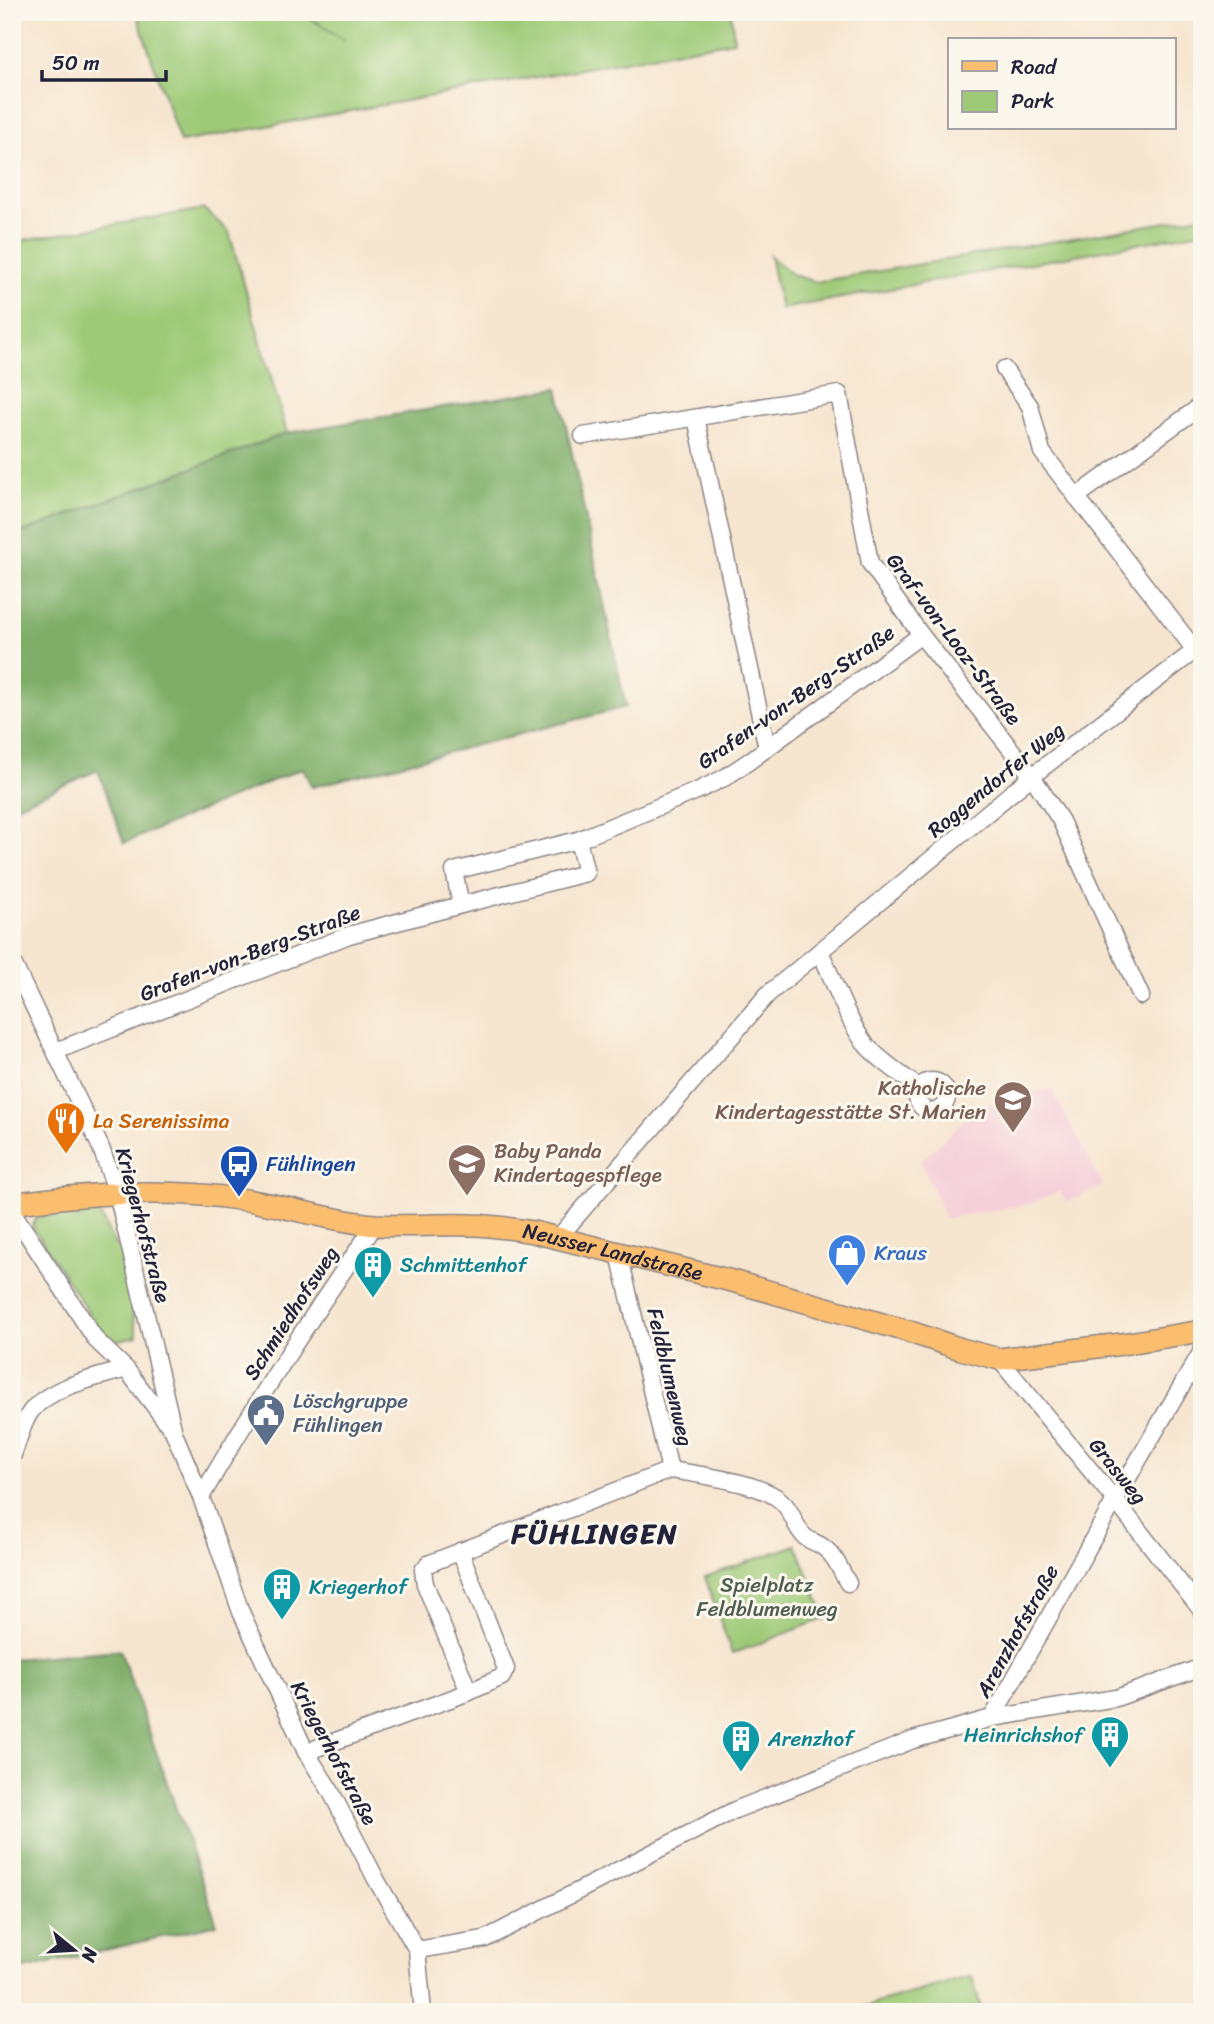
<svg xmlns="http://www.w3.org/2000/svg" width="1214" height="2024" font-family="Sriracha,sans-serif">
  <rect width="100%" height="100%" fill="#fbf7ec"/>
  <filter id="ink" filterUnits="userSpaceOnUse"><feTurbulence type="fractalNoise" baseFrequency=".0143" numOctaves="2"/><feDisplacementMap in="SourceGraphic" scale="14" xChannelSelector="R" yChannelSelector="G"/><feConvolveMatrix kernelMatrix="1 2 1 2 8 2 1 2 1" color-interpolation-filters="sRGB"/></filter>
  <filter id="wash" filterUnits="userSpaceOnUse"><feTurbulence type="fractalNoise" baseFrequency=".00686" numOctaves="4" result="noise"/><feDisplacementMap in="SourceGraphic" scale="28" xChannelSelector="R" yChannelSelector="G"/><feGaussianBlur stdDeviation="1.57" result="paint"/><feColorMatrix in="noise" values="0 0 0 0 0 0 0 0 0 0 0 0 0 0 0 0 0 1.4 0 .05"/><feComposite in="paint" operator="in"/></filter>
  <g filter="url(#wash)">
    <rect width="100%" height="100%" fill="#f6e5cf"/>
    <polygon fill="#f5cfd9" points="1051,1088 1103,1186 1066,1202 1060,1191 1026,1205 945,1218 921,1161 979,1106"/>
    <g fill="#9eca77" stroke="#607659" stroke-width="2">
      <polygon points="136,12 300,12 344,40 302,12 731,12 734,41 180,142"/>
      <polygon points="204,209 229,232 287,433 12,536 12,242"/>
      <polygon points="1202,216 1202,232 781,309 770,256 793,275 816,282"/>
      <polygon points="92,1211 101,1216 115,1245 120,1244 137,1336 116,1341 99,1329 32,1226 37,1217"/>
      <polygon points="796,1545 826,1618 732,1654 705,1577"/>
      <polygon points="972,1976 982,2012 845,2012"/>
    </g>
    <g fill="#7eae68" stroke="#506852" stroke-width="2">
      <polygon points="558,388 626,707 312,787 303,768 124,843 98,770 12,808 12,536 287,433"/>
      <polygon points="120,1650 217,1924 12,1972 12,1659"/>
    </g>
  </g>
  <g filter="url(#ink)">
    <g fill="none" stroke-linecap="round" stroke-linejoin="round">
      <g stroke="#8c8485" stroke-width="19">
        <g id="minor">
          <polyline points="1004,369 1030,406 1042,452 1195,650"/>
          <polyline points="696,418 767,748"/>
          <polyline points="583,436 839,394 870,563 921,635 1032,776 1061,821 1141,996"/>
          <polyline points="1076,497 1194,411 1202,402"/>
          <polyline points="461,905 586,873 578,840"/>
          <path d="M 820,951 C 833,979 848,1023 867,1046 C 882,1062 902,1075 919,1088"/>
          <polyline points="12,961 101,1148 117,1193 174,1433 201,1497 241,1612 306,1752 330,1790 377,1881 417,1950 423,2012"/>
          <polyline points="56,1051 349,935 461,905 454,871 578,840 699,790 724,778 748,762 921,635"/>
          <circle cx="932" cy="1096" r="15"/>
          <polyline points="12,1211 96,1340 126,1369 171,1428"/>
          <polyline points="558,1238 768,994 1032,776 1202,645"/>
          <polyline points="999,1359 1115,1500 1202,1611"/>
          <path d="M 12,1457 C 18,1443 22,1423 31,1411 C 51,1386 96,1378 126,1369"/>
          <path d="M 670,1470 C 697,1474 761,1483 780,1500 C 792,1509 794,1526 804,1536 C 809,1541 818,1543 823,1547 C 836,1556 840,1570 848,1583"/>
          <path d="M 201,1497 C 255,1404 313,1313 375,1225"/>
          <polyline points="460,1551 506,1669 502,1677 469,1692"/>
          <polyline points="992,1718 1116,1698 1202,1667"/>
          <polyline points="306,1752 469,1692 425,1584 423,1570 428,1564 670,1470 619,1254"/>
          <polyline points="417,1950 485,1939 735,1810 913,1740 992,1718 1115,1500 1202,1351"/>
        </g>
      </g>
      <g stroke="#8c8485" stroke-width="24">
        <g id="major">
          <path id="s1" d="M 12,1204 C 87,1193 164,1188 239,1199 C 285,1205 329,1221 375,1225 C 406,1227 439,1224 470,1225 C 492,1225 513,1229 533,1232 L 732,1281 L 907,1331 L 961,1349 L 999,1359 L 1122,1344 L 1202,1331"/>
        </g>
      </g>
      <use href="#minor" stroke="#fff" stroke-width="16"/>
      <use href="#major" stroke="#fbbd6e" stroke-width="21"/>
    </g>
  </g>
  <defs>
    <g id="school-pin" transform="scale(2.0125)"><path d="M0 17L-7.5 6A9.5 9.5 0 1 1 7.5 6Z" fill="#8d6e63" stroke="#fbf7ec"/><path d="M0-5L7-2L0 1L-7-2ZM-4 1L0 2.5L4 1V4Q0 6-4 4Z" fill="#fff"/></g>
    <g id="restaurant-pin" transform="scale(2.0125)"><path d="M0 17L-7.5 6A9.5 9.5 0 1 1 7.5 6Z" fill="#e8710a" stroke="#fbf7ec"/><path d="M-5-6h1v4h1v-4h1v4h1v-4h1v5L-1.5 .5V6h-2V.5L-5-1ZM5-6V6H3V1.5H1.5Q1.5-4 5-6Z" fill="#fff"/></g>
    <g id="bus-pin" transform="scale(2.0125)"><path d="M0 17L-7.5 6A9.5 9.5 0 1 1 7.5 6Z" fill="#1a4fb4" stroke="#fbf7ec"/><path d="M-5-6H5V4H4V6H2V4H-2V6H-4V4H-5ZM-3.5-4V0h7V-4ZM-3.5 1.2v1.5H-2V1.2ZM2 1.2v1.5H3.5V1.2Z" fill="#fff"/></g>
    <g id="shop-pin" transform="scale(2.0125)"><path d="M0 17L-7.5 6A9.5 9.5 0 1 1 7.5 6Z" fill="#3f7fe0" stroke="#fbf7ec"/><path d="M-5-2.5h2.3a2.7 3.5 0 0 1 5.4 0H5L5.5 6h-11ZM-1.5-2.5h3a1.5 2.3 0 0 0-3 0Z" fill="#fff"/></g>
    <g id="building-pin" transform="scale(2.0125)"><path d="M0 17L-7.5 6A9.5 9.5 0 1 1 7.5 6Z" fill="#0f9aa8" stroke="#fbf7ec"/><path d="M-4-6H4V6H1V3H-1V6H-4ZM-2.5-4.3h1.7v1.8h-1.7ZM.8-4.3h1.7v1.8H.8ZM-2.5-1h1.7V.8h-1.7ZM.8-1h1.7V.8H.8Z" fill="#fff"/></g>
    <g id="civic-pin" transform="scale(2.0125)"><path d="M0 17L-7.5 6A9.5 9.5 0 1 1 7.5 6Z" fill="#5c6f8a" stroke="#fbf7ec"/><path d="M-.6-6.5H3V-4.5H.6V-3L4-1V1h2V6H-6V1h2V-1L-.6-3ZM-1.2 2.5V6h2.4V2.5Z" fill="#fff"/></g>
  </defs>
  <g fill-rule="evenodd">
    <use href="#school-pin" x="1013" y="1100"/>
    <use href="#restaurant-pin" x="66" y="1121"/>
    <use href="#school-pin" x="467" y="1163"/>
    <use href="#bus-pin" x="239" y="1164"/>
    <use href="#shop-pin" x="847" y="1253"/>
    <use href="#building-pin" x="373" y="1265"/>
    <use href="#civic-pin" x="266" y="1413"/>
    <use href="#building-pin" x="282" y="1587"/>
    <use href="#building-pin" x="1110" y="1735"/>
    <use href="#building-pin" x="741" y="1739"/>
  </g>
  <g text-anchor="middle" stroke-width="6" stroke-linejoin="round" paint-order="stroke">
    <g font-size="21" fill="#22223b" stroke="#fbf7ec">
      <text transform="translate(954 639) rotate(53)" y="7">Graf-von-Looz-Straße</text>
      <text transform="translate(796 697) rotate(-35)" y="7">Grafen-von-Berg-Straße</text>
      <text transform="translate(996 780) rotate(-39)" y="7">Roggendorfer Weg</text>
      <text transform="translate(250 953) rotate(-21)" y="7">Grafen-von-Berg-Straße</text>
      <text transform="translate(143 1225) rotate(75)" y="7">Kriegerhofstraße</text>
      <text dy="7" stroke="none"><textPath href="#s1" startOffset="607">Neusser Landstraße</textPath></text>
      <text transform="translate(291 1313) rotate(-57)" y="7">Schmiedhofsweg</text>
      <text transform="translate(670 1377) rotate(77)" y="7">Feldblumenweg</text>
      <text transform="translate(1118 1471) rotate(51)" y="7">Grasweg</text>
      <text transform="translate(1017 1631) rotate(-61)" y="7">Arenzhofstraße</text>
      <text transform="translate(334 1753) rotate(62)" y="7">Kriegerhofstraße</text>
    </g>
    <g font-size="21" fill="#785e54" stroke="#fbf7ec" text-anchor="end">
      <text x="986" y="1095">Katholische<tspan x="986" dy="24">Kindertagesstätte St. Marien</tspan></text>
      <text x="494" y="1158" text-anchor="start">Baby Panda<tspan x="494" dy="24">Kindertagespflege</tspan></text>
    </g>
    <g font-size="21" fill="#c56008" stroke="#fbf7ec" text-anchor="start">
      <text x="93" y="1128">La Serenissima</text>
    </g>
    <g font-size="21" fill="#164399" stroke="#fbf7ec" text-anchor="start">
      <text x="266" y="1171">Fühlingen</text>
    </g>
    <g font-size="21" fill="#366cbe" stroke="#fbf7ec" text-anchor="start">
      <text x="874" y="1260">Kraus</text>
    </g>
    <g font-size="21" fill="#0d838f" stroke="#fbf7ec" text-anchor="start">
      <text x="400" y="1272">Schmittenhof</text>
      <text x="309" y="1594">Kriegerhof</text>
      <text x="1083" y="1742" text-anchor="end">Heinrichshof</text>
      <text x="768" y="1746">Arenzhof</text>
    </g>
    <g font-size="21" fill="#4e5e75" stroke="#fbf7ec" text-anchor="start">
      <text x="293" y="1408">Löschgruppe<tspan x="293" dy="24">Fühlingen</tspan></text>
    </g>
    <g font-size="21" fill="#4d5d50" stroke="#fbf7ec">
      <text x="767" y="1592">Spielplatz<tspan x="767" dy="24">Feldblumenweg</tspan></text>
    </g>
    <g font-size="28" font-weight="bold" letter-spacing="2" fill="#22223b" stroke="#fbf7ec">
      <text x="595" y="1543">FÜHLINGEN</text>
    </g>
  </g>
  <rect width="1214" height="2024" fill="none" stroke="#fbf7ec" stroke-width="42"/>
  <rect x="948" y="38" width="228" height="91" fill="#fbf7ec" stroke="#a4a2a5" stroke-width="2"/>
  <rect x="962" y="61" width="35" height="10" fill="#fbbd6e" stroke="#a4a2a5" stroke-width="2"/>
  <text x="1011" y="74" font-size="21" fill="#22223b">Road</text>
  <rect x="962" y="91" width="35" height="21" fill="#9eca77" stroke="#a4a2a5" stroke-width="2"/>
  <text x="1011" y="108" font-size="21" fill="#22223b">Park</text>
  <g transform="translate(74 1950) rotate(108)" stroke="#fbf7ec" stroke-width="5" paint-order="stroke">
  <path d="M0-5L12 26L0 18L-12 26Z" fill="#22223b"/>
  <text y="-10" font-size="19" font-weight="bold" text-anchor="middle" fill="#22223b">N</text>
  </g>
  <path d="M42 70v10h124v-10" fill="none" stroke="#22223b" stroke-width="3.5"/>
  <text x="52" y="70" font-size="21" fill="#22223b" stroke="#fbf7ec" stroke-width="5" paint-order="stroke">50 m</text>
</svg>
